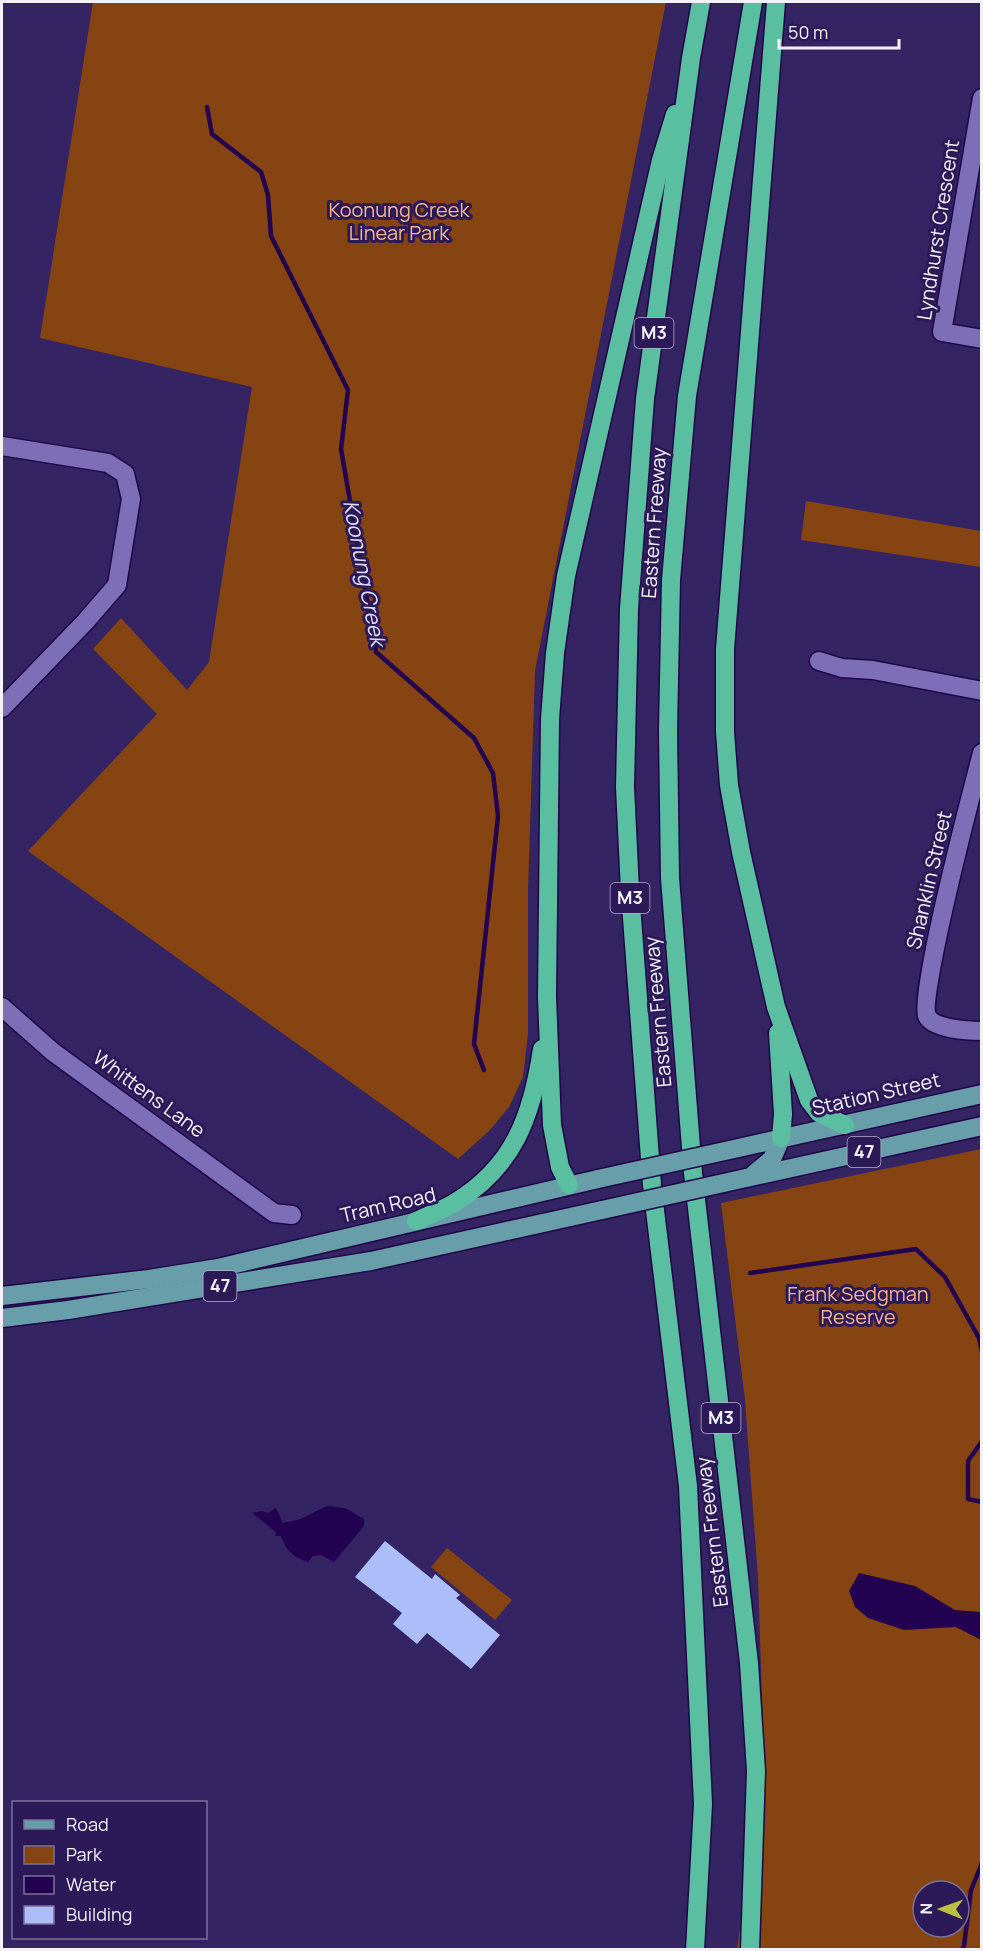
<svg xmlns="http://www.w3.org/2000/svg" width="983" height="1951" font-family="Manrope,sans-serif">
  <rect width="100%" height="100%" fill="#352464"/>
  <g fill="#874413" fill-rule="evenodd">
    <polygon points="93,2 666,2 535,671 528,891 528,1034 523,1077 509,1107 489,1131 458,1159 28,851 157,714 93,649 121,618 187,690 209,662 252,387 40,338"/>
    <polygon points="806,501 981,531 981,567 801,540"/>
    <path d="M 981,1149 L 981,1949 L 737,1949 L 764,1759 L 758,1578 L 745,1400 L 721,1203 ZM 923,1891 L 959,1891 L 959,1927 L 923,1927 Z"/>
    <polygon points="447,1548 512,1600 495,1620 431,1567"/>
  </g>
  <g fill="#210150">
    <path d="M 330,1506 L 347,1509 L 364,1519 L 364,1526 L 334,1562 L 321,1555 L 313,1556 L 308,1562 C 293,1557 286,1551 281,1536 L 275,1536 L 276,1532 L 252,1513 L 262,1511 L 268,1513 L 276,1508 L 283,1523 C 291,1521 300,1520 307,1516 C 316,1512 320,1508 330,1506 Z"/>
    <polygon points="859,1573 915,1586 955,1610 981,1612 981,1640 956,1627 904,1630 868,1618 855,1607 849,1591"/>
  </g>
  <g fill="none" stroke-linecap="round" stroke-linejoin="round">
    <g stroke="#210150" stroke-width="4.5">
      <polyline points="207,107 212,134 261,172 268,195 271,236 348,390 341,449 376,652 474,738 493,773 498,816 474,1044 484,1070"/>
      <polyline points="750,1273 916,1249 945,1277 979,1338 982,1352"/>
      <polyline points="982,1441 968,1461 968,1499 982,1502"/>
      <polyline points="962,1950 964,1946 971,1890 982,1863"/>
    </g>
  </g>
  <polygon fill="#acbefa" points="385,1541 432,1579 435,1574 460,1595 456,1598 500,1635 471,1669 427,1633 417,1644 393,1624 402,1613 355,1577"/>
  <g fill="none" stroke-linecap="round" stroke-linejoin="round">
    <g stroke="#1e0647" stroke-width="21">
      <g id="minor">
        <polyline points="982,98 942,332 982,339"/>
        <polyline points="2,446 108,463 125,474 131,499 117,585 85,622 2,708"/>
        <polyline points="819,661 842,668 873,670 982,691"/>
        <path d="M 982,753 C 973,787 918,997 927,1016 C 933,1029 968,1031 982,1031"/>
        <polyline points="2,1007 53,1052 274,1213 292,1215"/>
      </g>
    </g>
    <g stroke="#1e0647" stroke-width="21">
      <g id="major">
        <polyline points="743,1147 982,1094"/>
        <polyline points="754,1174 772,1159 781,1138"/>
        <polyline points="746,1178 982,1126"/>
        <polyline points="2,1296 149,1279 218,1268 598,1179"/>
        <polyline points="2,1318 68,1310 371,1261 602,1210"/>
      </g>
    </g>
    <g stroke="#1e0647" stroke-width="21">
      <g id="highway">
        <polyline points="776,2 725,649 725,732 729,785 741,852 776,1007 809,1100 819,1113 845,1125"/>
        <polyline points="778,1033 783,1114 781,1138"/>
        <polyline points="569,1185 560,1167 552,1125 547,997 550,719 555,653 566,576 661,160 675,114"/>
        <path d="M 416,1221 C 429,1215 442,1210 454,1203 C 514,1167 532,1116 542,1049"/>
        <polyline points="695,1950 703,1804 688,1486 652,1185 630,891 625,787 629,609 645,399 691,58 701,2"/>
        <polyline points="750,1950 756,1771 749,1663 693,1173 670,878 668,730 671,580 687,396 753,2"/>
      </g>
    </g>
    <use href="#minor" stroke="#7c6fb7" stroke-width="18"/>
    <use href="#major" stroke="#689ea9" stroke-width="18"/>
    <use href="#highway" stroke="#5abea0" stroke-width="18"/>
    <g stroke="#1e0647" stroke-width="21" stroke-linecap="butt">
      <g id="major-bridge">
        <polyline points="598,1179 743,1147"/>
        <polyline points="602,1210 746,1178"/>
      </g>
    </g>
    <use href="#major-bridge" stroke="#689ea9" stroke-width="18"/>
  </g>
  <g text-anchor="middle" stroke-width="6" stroke-linejoin="round" paint-order="stroke">
    <g fill="#2b1958" stroke="#b7b1c9" stroke-width="1.5">
      <rect x="634.5" y="318" width="39" height="30" rx="4.5"/>
      <rect x="610.5" y="883" width="39" height="30" rx="4.5"/>
      <rect x="847.5" y="1137" width="33" height="30" rx="4.5"/>
      <rect x="203.5" y="1271" width="33" height="30" rx="4.5"/>
      <rect x="701.5" y="1403" width="39" height="30" rx="4.5"/>
    </g>
    <g font-size="18" font-weight="bold" fill="#f3f2fa">
      <text x="654" y="339">M3</text>
      <text x="630" y="904">M3</text>
      <text x="864" y="1158">47</text>
      <text x="220" y="1292">47</text>
      <text x="721" y="1424">M3</text>
    </g>
    <g font-size="20" fill="#f5b28c" stroke="#2b1958">
      <text x="399" y="217">Koonung Creek<tspan x="399" dy="23">Linear Park</tspan></text>
      <text x="858" y="1301">Frank Sedgman<tspan x="858" dy="23">Reserve</tspan></text>
    </g>
    <g font-size="20" fill="#f3f2fa" stroke="#2b1958">
      <text transform="translate(938 230) rotate(-81)" y="7">Lyndhurst Crescent</text>
      <text transform="translate(654 523) rotate(-86)" y="7">Eastern Freeway</text>
      <text transform="translate(929 880) rotate(-77)" y="7">Shanklin Street</text>
      <text transform="translate(658 1012) rotate(-95)" y="7">Eastern Freeway</text>
      <text transform="translate(149 1094) rotate(36)" y="7">Whittens Lane</text>
      <text transform="translate(876 1094) rotate(-13)" y="7">Station Street</text>
      <text transform="translate(388 1205) rotate(-13)" y="7">Tram Road</text>
      <text transform="translate(712 1532) rotate(-97)" y="7">Eastern Freeway</text>
    </g>
    <g font-size="21" font-style="italic" fill="#e0def4" stroke="#2b1958">
      <text transform="translate(364 573) rotate(79)" y="7">Koonung Creek</text>
    </g>
  </g>
  <rect width="983" height="1951" fill="none" stroke="#f3f2fa" stroke-width="6"/>
  <rect x="12" y="1801" width="195" height="138" fill="#2b1958" stroke="#7b7099" stroke-width="1.5"/>
  <rect x="24" y="1820" width="30" height="9" fill="#689ea9" stroke="#7b7099" stroke-width="1.5"/>
  <text x="66" y="1831" font-size="18" fill="#f3f2fa">Road</text>
  <rect x="24" y="1846" width="30" height="18" fill="#874413" stroke="#7b7099" stroke-width="1.5"/>
  <text x="66" y="1861" font-size="18" fill="#f3f2fa">Park</text>
  <rect x="24" y="1876" width="30" height="18" fill="#210150" stroke="#7b7099" stroke-width="1.5"/>
  <text x="66" y="1891" font-size="18" fill="#f3f2fa">Water</text>
  <rect x="24" y="1906" width="30" height="18" fill="#acbefa" stroke="#7b7099" stroke-width="1.5"/>
  <text x="66" y="1921" font-size="18" fill="#f3f2fa">Building</text>
  <g transform="translate(941 1909) rotate(271)"><circle r="28" fill="#2b1958" stroke="#7b7099" stroke-width="1.5"/>
  <path d="M0-4.5L10 22L0 15L-10 22Z" fill="#bbc044"/>
  <text y="-9" font-size="16" font-weight="bold" text-anchor="middle" fill="#f3f2fa">N</text>
  </g>
  <path d="M779 39v9h120v-9" fill="none" stroke="#f3f2fa" stroke-width="3"/>
  <text x="788" y="39" font-size="18" fill="#f3f2fa" stroke="#2b1958" stroke-width="4.5" paint-order="stroke">50 m</text>
</svg>
